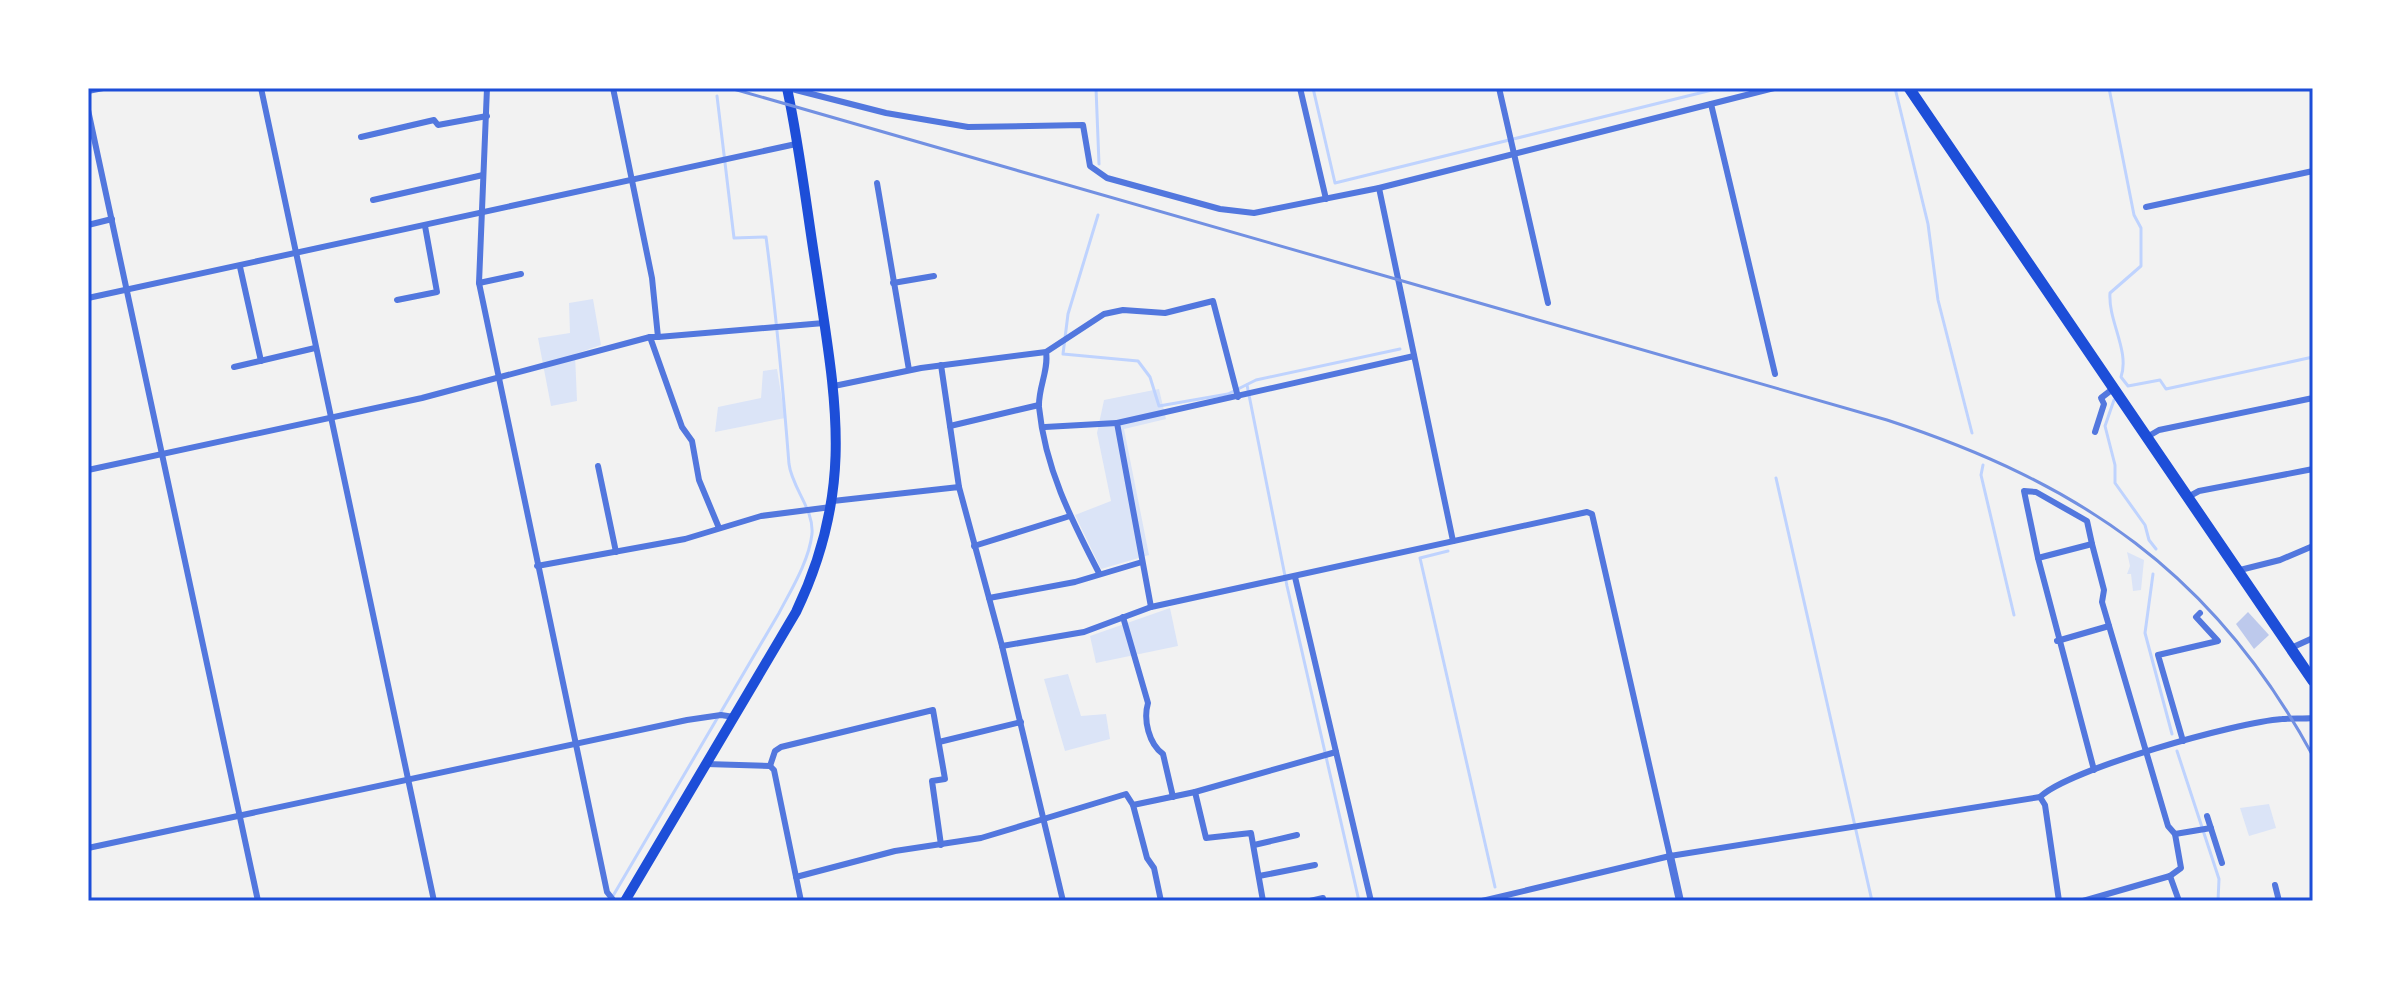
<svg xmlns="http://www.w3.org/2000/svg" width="2401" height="989" font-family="'Noto Sans',sans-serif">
  <rect width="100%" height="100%" fill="#f2f2f2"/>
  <g fill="#dbe4f7">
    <polygon points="593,299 601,345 575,354 577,401 551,406 538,338 570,333 569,303"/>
    <polygon points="777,369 785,418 715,432 718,407 761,398 763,371"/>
    <polygon points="1159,389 1166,419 1124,429 1149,555 1101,569 1075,515 1111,501 1097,433 1104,400"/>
    <polygon points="2127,552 2144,560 2141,590 2133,591 2131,574 2127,574 2130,566"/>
    <polygon points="1170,608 1178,646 1096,663 1090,636"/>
    <polygon points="1068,674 1081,716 1106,714 1110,739 1065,751 1044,679"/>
    <polygon points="2269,804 2276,828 2249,836 2240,808"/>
  </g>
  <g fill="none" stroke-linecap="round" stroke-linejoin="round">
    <g stroke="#bfd3fe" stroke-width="3">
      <polyline points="1096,88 1099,164"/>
      <polyline points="1313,88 1335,183 1720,88"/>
      <polyline points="1895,88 1928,224 1938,300 1972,433"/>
      <path d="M 2109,88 L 2134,215 L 2141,228 L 2141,266 L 2110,293 C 2108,321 2130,351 2121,377 L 2128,386 L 2160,380 L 2166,389 L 2313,357"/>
      <polyline points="1098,215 1068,314 1063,354 1138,361 1150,377 1159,406 1228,394 1256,380 1400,349"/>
      <polyline points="1247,385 1287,586 1359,901"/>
      <polyline points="2114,400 2105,426 2115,465 2115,483 2145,525 2149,540 2156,549"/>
      <polyline points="1983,465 1981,475 2014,615"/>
      <polyline points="1776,478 1872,901"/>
      <polyline points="1448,551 1420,558 1495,887"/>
      <polyline points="2153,574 2145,633 2172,734"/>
      <polyline points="2177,751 2219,879 2218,901"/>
      <path d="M 610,901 L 779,613 C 791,590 809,561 812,534 C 814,509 792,488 789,464 C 783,388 776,312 766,237 L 734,238 L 717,96"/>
    </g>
  </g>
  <polygon fill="#bdc9ec" points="2248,612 2269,635 2254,649 2236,624"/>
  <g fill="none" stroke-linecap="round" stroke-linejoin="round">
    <g stroke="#5277de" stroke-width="6">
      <polyline points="261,88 434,901"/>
      <polyline points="487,88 479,283 607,892 614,901"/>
      <polyline points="613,88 652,278 658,337 650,337 682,427 692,441 699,480 719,528"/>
      <polyline points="788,88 886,113 968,127 1083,125 1090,166 1107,178 1220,209 1254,213 1379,188 1774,88"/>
      <polyline points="1300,88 1326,199"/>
      <polyline points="1499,88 1548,303"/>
      <polyline points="88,91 103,88"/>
      <polyline points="1711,104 1775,374"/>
      <polyline points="88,110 258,901"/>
      <polyline points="361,137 434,120 438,125 487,116"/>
      <polyline points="877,183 909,370"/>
      <polyline points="1379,188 1453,541"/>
      <polyline points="373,200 483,175"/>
      <polyline points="2146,207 2313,171"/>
      <polyline points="88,225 112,219"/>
      <polyline points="240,267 261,361"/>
      <polyline points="479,283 521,274"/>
      <polyline points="893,283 934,276"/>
      <polyline points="88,298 796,144"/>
      <polyline points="397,300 437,292 425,226"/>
      <polyline points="658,337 824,323"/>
      <path d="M 1046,352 C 1049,370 1038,388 1039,407 C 1045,468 1071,519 1099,573"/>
      <polyline points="941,365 959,487"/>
      <polyline points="234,367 315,348"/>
      <polyline points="834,386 921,368 1046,352 1104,314 1123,310 1165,313 1213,301 1238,397"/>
      <polyline points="950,426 1039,405"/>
      <polyline points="1045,427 1117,423"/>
      <polyline points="2095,432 2104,404 2101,398 2114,388"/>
      <polyline points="2147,437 2159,430 2313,398"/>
      <polyline points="598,466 616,552"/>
      <polyline points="88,470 422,398 650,337"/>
      <polyline points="2188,497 2199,491 2313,469"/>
      <polyline points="833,501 959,487 1002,646 1063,901"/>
      <polyline points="974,546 1070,516"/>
      <polyline points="2038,558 2024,491 2036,492 2087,521 2092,544"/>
      <polyline points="537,566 685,539 761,516 831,507"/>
      <polyline points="2236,571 2280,560 2313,546"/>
      <polyline points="1295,577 1371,901"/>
      <polyline points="989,598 1075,582 1142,562"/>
      <polyline points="1151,607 1117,423 1414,356"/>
      <path d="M 1123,617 L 1148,703 C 1143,720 1149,744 1163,754 L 1173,797"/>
      <polyline points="2057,641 2109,626"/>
      <polyline points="1002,646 1084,632 1151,607 1587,512 1592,514 1670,856"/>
      <polyline points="2291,648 2313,638"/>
      <polyline points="2183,741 2158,655 2218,641 2196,617 2200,613"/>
      <polyline points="939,742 1021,722"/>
      <polyline points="706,764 770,766 774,770 801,901"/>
      <polyline points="770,766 775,751 781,747 933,710 945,779 932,781 941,845"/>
      <polyline points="2094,770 2038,558 2092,544 2104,590 2102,602 2168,826 2175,834 2181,868 2170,876"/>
      <polyline points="1195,792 1336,752"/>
      <polyline points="2040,797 2045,805 2059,901"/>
      <polyline points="1133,805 1195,792 1206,838 1251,833 1263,901"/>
      <polyline points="2207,816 2222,863"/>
      <polyline points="2175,834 2211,828"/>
      <polyline points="1254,845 1297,835"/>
      <polyline points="88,848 687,720 721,715 734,717"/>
      <polyline points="1259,876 1315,865"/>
      <polyline points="796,877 895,851 981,838 1126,794 1133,805 1147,858 1154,868 1161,901"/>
      <polyline points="2275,885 2279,901"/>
      <polyline points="1310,901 1323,898"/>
      <path d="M 1482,901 L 1670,856 L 2040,797 C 2069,769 2238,722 2282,719 C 2292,718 2303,719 2313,718"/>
      <polyline points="2083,901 2170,876 2179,901"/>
    </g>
    <polyline stroke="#5277de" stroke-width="8" points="1670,856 1680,901"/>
    <path stroke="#1d4ed8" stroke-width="10" d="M 625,901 L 796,612 C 855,489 836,402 817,274 C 807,212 800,149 787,88"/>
    <polyline stroke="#1d4ed8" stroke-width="11" points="1909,88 2313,681"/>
    <path stroke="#7290e2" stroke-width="3" d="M 730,88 L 1887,420 C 2080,483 2214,573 2313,756"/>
  </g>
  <rect width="2401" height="989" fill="none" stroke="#ffffff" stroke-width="180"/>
  <rect x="90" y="90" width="2221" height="809" fill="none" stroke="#1d4ed8" stroke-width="3"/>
</svg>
